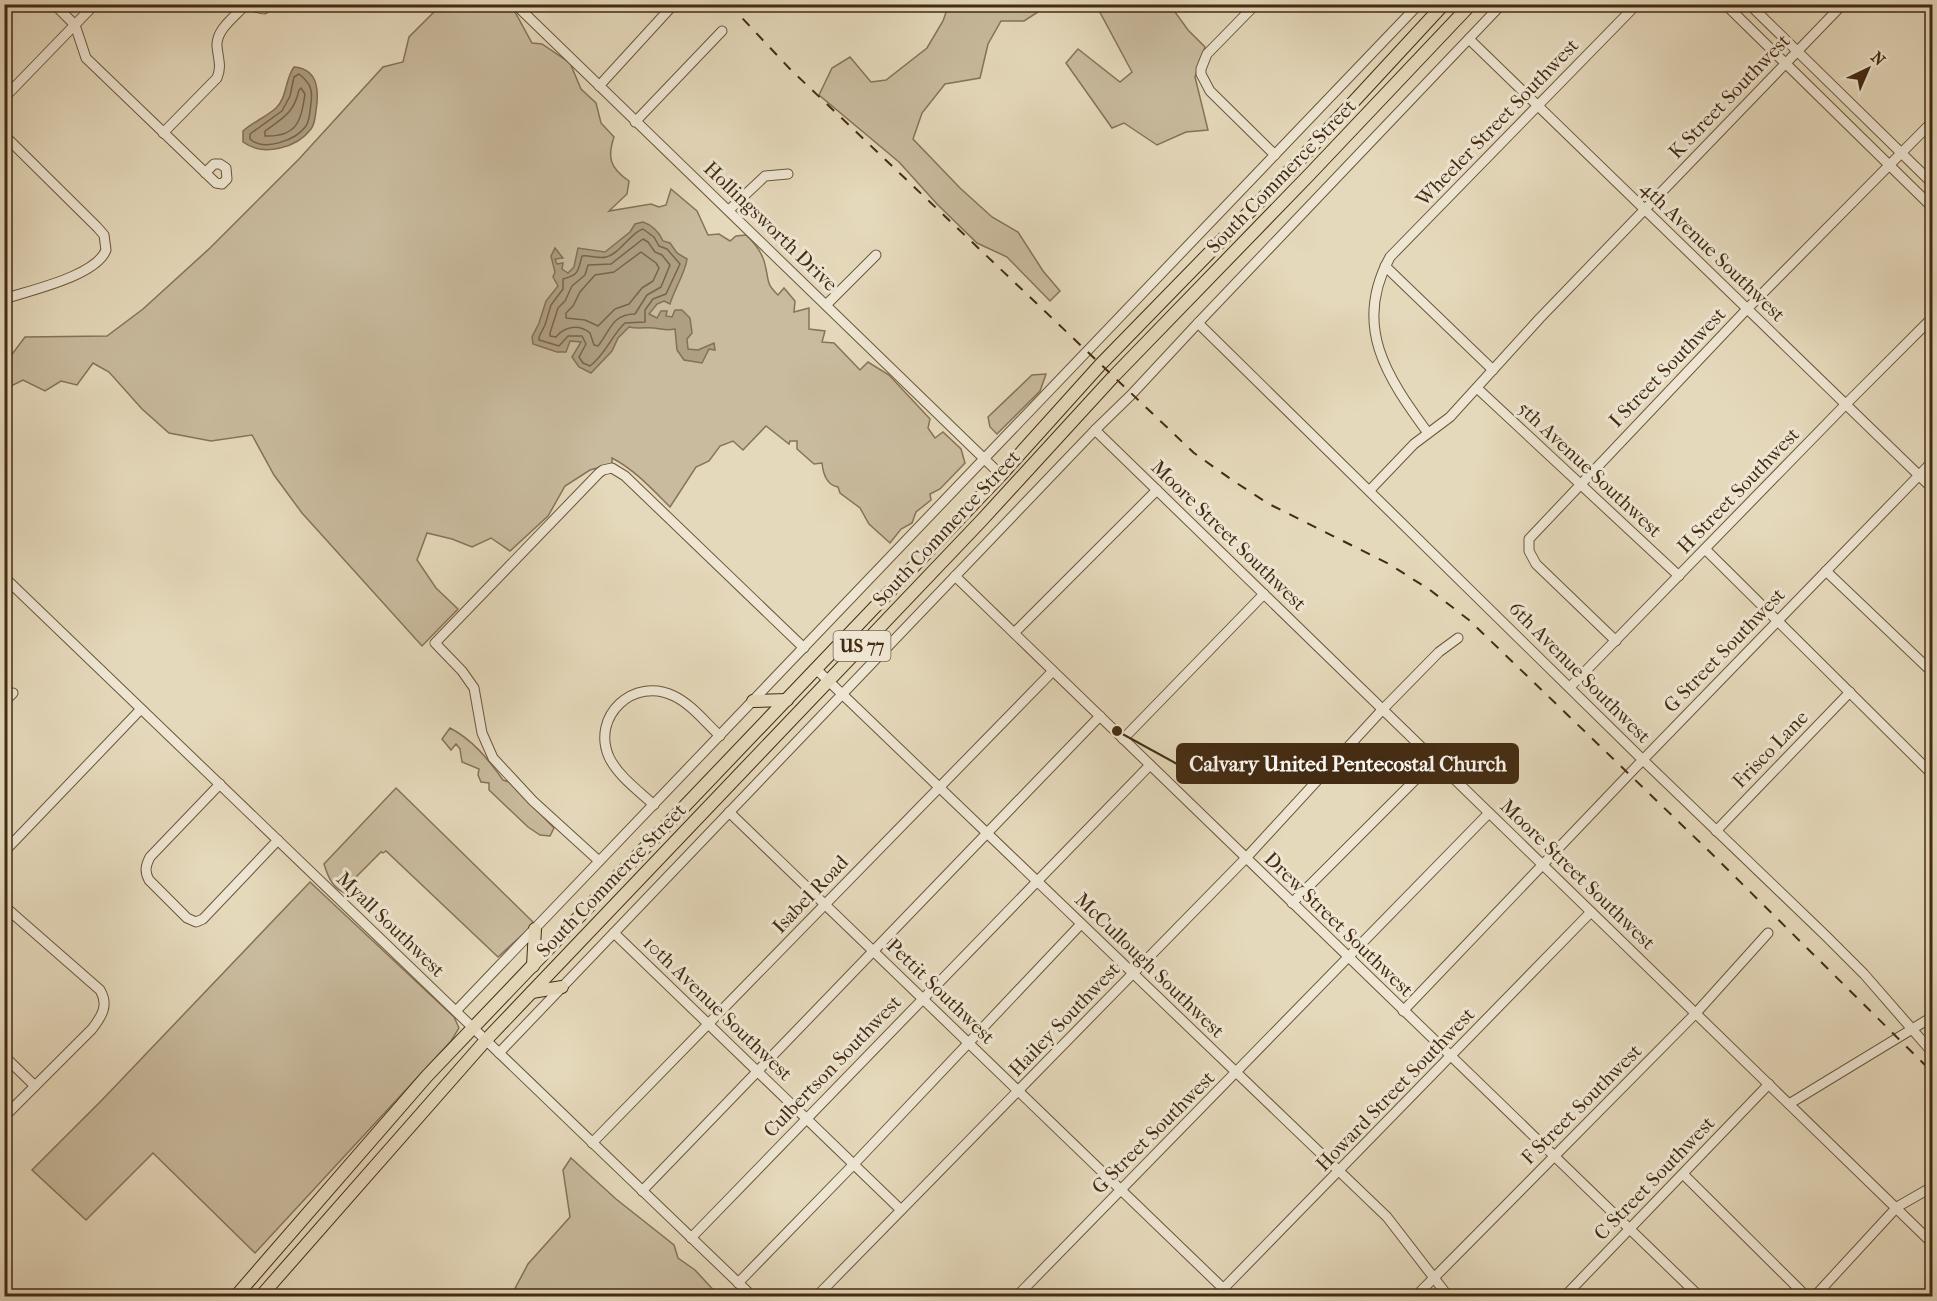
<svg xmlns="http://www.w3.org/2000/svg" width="1937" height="1301" font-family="'IM FELL French Canon',serif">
  <rect width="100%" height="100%" fill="#e5d9bb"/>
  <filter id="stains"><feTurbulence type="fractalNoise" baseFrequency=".00333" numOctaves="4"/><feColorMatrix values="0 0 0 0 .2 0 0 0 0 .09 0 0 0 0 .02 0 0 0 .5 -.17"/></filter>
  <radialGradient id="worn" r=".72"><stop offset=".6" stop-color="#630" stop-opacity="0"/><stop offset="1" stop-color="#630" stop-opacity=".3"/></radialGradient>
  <g fill="#c9bb9e" stroke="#867358" stroke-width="1.5">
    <polygon points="949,4 1049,5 1024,21 1001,21 988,44 980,78 945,84 922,113 913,139 960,188 992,217 1018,232 1043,271 1060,291 1050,301 1007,257 977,243 937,204 899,162 819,95 832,68 850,57 871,82 886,80 927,48 943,21"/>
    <path d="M 441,5 L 506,5 L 515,12 L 532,43 L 542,44 L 570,63 L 581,89 L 596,103 L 601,123 L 614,137 C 607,158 610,168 629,181 L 627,194 L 609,211 L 651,204 L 659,207 L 666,205 L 671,189 L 697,211 L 708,235 L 719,234 L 730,241 L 736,236 L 746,235 C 756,244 764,255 766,269 C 769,283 767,284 778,295 L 784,288 L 795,301 L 794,312 L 809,308 L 809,329 L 825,331 L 822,342 L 834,343 L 860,370 L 868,362 L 889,375 L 930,419 L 928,428 L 935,438 L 943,432 L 961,449 L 965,463 L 940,489 L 930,494 L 931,500 L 916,512 L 912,523 L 901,529 L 890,543 L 869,524 L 860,508 L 840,493 L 838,487 C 826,485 823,473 822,463 L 814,464 L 797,449 L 797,441 L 790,441 L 789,444 L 766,426 L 743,450 L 733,441 L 720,446 L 709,461 L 696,467 L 670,507 C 652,489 635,470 612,458 L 612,464 L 590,470 L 565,486 L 548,516 L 510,551 L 491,538 L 472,547 L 452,539 L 427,533 L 417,560 L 436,588 L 458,609 L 422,646 L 302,513 L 274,475 L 252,435 L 211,441 L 169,433 L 142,409 L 109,372 L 93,363 L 77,385 L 61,381 L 45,391 L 23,380 L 5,389 L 4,365 L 25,337 L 107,336 L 143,309 L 210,248 L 299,159 L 383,67 L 403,62 L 409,37 Z"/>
    <polygon points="1086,5 1181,5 1175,12 1188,30 1205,47 1195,77 1208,130 1186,132 1157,145 1124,123 1112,128 1066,63 1078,49 1120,82 1132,72 1097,7"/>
    <polygon points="1046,374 1040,391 997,434 990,427 988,417 1032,375"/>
    <path d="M 450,728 C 473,740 488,759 503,780 L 509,782 L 554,828 L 550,836 L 540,835 L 528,827 L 489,790 L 489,783 L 481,782 L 478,775 L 479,769 L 462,762 L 460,749 L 456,744 L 451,750 L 442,739 Z"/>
    <path d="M 396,788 L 533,922 L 533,925 L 498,957 L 386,851 L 383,853 L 381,852 L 355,878 L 359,883 L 358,887 L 348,894 C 333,890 328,877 324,864 Z"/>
    <polygon points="310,882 454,1017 459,1028 451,1041 255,1253 153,1153 86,1220 32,1170 102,1100"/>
    <polygon points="571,1158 616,1199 674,1245 678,1258 695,1270 719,1296 511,1296 528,1264 570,1217 563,1170"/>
  </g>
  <g fill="#ae9e82" stroke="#837055" stroke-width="1.5">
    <path d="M 294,67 C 319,69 319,92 316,111 C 315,117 315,124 311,129 C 297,148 263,157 243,142 L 243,131 C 253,122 266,117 276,108 C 287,98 285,79 294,67 Z"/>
    <path d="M 643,222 C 652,225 659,232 663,241 L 670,243 L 677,253 L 687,259 C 686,271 674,290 670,304 L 664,301 L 657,304 L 649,314 L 657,318 L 661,311 L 667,311 L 666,316 L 672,317 L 675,310 L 682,310 L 690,318 L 692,333 L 687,339 L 688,349 L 698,350 L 714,343 L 715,350 L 709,349 L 702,363 L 684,360 L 677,350 L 675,329 C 666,331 663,329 654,328 C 647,327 638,329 629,327 L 618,338 L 612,351 L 591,373 L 579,367 L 572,357 L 581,342 L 570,341 L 566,352 L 557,352 L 533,344 L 532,337 L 539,323 L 546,301 L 558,286 L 553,277 L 555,272 L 551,256 L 555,248 L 563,258 L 555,259 L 557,264 L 563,263 L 562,269 L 568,273 L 574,267 L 578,248 L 605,252 L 630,232 L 635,224 Z"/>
  </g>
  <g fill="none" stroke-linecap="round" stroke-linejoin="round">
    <g stroke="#78644a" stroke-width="1.5">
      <path d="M 299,74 C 310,83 313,89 311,103 C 310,110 310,120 306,126 C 296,140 264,152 250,139 L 250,134 L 282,111 L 290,96 L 294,77 Z"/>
      <path d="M 301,88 L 305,94 C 301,120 298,137 265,136 L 265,131 C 283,118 294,113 299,90 Z"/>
      <path d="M 643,229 L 654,237 L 659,246 L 667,249 L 680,264 L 666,294 L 653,299 L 645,310 L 645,322 L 625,323 C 611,336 606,354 590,366 L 583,363 L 579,357 L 586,344 L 582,336 L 568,336 L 559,346 L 539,340 L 539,337 L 545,325 L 551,305 L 563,289 L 563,279 C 579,275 578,271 582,256 C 590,255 598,259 606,257 C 620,254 631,232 643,229 Z"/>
      <path d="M 643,239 L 648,242 L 655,252 L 662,255 L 670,265 L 661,287 L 647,295 L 635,314 C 612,314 610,331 598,346 L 594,345 L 590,333 C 579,324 565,326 556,337 L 550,336 L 550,333 L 558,308 L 565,301 L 572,286 L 585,275 L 588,265 L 611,264 Z"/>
      <polygon points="641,252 656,263 659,268 653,281 642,288 629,304 615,309 598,326 585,320 566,318 566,313 573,306 580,292 595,275 614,272"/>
    </g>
    <g stroke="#6c563c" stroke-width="11">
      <g id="minor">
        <polyline points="54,4 75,25 86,58 216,183 222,184 227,179 226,168 220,164 214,164 205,173"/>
        <polyline points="515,4 1001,475"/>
        <polyline points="1256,4 1207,54 1201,69 1201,74 1210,91 1275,155"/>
        <polyline points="1725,4 1932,207"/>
        <polyline points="1749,4 1932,183"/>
        <polyline points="246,5 264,9 270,4"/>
        <polyline points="1469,39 1932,488"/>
        <polyline points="599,86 674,4"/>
        <polyline points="4,98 95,4"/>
        <polyline points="635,122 722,31"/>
        <path d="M 163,133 L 217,78 C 222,66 218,59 217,46 C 216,29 236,16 246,4"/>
        <path d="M 4,135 L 97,227 L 104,235 L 106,250 C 96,276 31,290 4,299"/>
        <polyline points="729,210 765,176 788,174"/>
        <polyline points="1385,266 1493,370"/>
        <polyline points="826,305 876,255"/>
        <polyline points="1198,323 1643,760 1826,936 1864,974 1932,1052"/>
        <polyline points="1477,388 1679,576"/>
        <polyline points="1095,430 1932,1243"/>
        <path d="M 1428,433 C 1387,377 1352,326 1390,257 L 1637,4"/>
        <polyline points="1370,490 1414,444 1450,417 1540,318 1843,4"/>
        <polyline points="1705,549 1932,774"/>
        <polyline points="1826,571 1932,672"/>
        <polyline points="955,576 1699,1296"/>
        <polyline points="4,577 752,1296"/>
        <polyline points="1014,633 1157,490"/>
        <polyline points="1616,641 1536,564 1529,551 1529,539 1747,309 1932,122"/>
        <polyline points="816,669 1387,1217 1448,1296"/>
        <polyline points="1570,687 1846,404 1932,318"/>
        <polyline points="4,702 13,693"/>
        <polyline points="1123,739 1264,594"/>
        <path d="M 220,784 L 150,857 C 146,865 144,871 149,880 L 187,918 L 196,922 L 203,919 L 278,840"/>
        <path d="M 654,805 C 639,791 618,776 609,757 C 591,716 634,676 674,696 C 691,704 706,723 720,736"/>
        <polyline points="729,812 1231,1296"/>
        <polyline points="1716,831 1850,692"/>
        <polyline points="4,852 141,709"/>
        <polyline points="599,861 533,801 493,758 482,733 474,688 462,671 435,643 599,473 603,470 612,468 625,476 804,648"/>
        <polyline points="1292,903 1435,760"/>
        <path d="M 4,906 L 100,990 C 109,1005 102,1016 92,1029 L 4,1117"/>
        <polyline points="614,933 901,1210"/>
        <polyline points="456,1011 1419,4"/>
        <polyline points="1403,1011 1634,769 1932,462"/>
        <polyline points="499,1053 1095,430 1131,395 1198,323 1502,4"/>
        <polyline points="4,1056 35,1086"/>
        <polyline points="1789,1104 1932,1017"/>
        <polyline points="592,1143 1053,671"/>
        <polyline points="1683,1174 1806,1296"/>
        <polyline points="642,1191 1100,716"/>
        <polyline points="691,1238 1150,765"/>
        <polyline points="738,1283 854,1164 1081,924"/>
        <polyline points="1223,1289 1591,912"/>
        <polyline points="817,1296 1246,858 1382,710 1439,652 1458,638"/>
        <polyline points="1017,1296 1489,813"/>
        <polyline points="1416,1296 1696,1013 1768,933"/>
        <polyline points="1565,1296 1769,1084"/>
        <polyline points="1815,1296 1897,1207 1932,1187"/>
      </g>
    </g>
    <g stroke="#432b12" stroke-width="14">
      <g id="major">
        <polyline points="753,701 787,700"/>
        <polyline points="533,966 535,929"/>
        <polyline points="532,992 562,987"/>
        <polyline points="236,1296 427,1076 1001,475 1100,365 1296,164 1444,4"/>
        <polyline points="261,1296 486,1040 981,521 1113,377 1309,175 1471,4"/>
      </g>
    </g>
    <use href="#minor" stroke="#eee6d3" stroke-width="9"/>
    <use href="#major" stroke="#e5d9bb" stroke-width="12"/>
    <polyline stroke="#432b12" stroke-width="2" stroke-dasharray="10 10" stroke-linecap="butt" points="729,4 790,69 1194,453 1235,482 1269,504 1389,564 1430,590 1469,620 1711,853 1932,1072"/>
  </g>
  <g text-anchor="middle" stroke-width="6" stroke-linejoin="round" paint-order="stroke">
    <rect fill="#eee6d3" stroke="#76634c" stroke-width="1.5" x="833.5" y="631" width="57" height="30" rx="4.5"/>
    <g font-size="18" font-weight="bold" fill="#432b12">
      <text x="862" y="652">US 77</text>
    </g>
    <g font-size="20" fill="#432b12" stroke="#eee6d3">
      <text transform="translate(1729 96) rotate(-46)" y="7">K Street Southwest</text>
      <text transform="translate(1497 122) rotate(-46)" y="7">Wheeler Street Southwest</text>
      <text transform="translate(1281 176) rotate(-46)" y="7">South Commerce Street</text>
      <text transform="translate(771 226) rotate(44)" y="7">Hollingsworth Drive</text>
      <text transform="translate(1713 251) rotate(44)" y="7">4th Avenue Southwest</text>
      <text transform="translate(1667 367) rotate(-46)" y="7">I Street Southwest</text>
      <text transform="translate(1590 469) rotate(43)" y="7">5th Avenue Southwest</text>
      <text transform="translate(1738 490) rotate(-46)" y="7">H Street Southwest</text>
      <text transform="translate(946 528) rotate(-47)" y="7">South Commerce Street</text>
      <text transform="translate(1229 535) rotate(44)" y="7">Moore Street Southwest</text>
      <text transform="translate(1724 650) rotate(-46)" y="7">G Street Southwest</text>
      <text transform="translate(1580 672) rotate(45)" y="7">6th Avenue Southwest</text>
      <text transform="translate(1770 749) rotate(-46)" y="7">Frisco Lane</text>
      <text transform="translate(1578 874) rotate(44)" y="7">Moore Street Southwest</text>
      <text transform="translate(611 880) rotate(-46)" y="7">South Commerce Street</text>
      <text transform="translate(810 894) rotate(-46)" y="7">Isabel Road</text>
      <text transform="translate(391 924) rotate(44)" y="7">Myall Southwest</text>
      <text transform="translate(1339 924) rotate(44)" y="7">Drew Street Southwest</text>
      <text transform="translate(1150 965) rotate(44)" y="7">McCullough Southwest</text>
      <text transform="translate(941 991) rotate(44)" y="7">Pettit Southwest</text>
      <text transform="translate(718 1008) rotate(44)" y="7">10th Avenue Southwest</text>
      <text transform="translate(1064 1019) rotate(-46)" y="7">Hailey Southwest</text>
      <text transform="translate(832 1066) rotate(-46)" y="7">Culbertson Southwest</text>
      <text transform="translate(1395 1089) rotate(-46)" y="7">Howard Street Southwest</text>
      <text transform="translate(1581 1104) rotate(-45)" y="7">F Street Southwest</text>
      <text transform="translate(1153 1132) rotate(-45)" y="7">G Street Southwest</text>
      <text transform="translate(1654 1178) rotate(-46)" y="7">C Street Southwest</text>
    </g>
  </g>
  <path fill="none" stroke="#432b12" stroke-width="2" d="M1117 731L1177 764"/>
  <circle fill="#432b12" stroke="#eee6d3" stroke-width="2" cx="1117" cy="731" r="6"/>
  <rect fill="#432b12" stroke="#432b12" stroke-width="2" x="1177" y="744" width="341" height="39" rx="6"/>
  <g font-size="21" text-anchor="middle" font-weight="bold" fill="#fff">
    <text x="1348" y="771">Calvary United Pentecostal Church</text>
  </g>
  <rect width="1937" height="1301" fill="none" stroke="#e5d9bb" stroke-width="24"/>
  <rect x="6" y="6" width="1925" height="1289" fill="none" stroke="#432b12" stroke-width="3"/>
  <rect x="12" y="12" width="1913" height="1277" fill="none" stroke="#432b12" stroke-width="1.5"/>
  <g transform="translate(1868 69) rotate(44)" stroke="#eee6d3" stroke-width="4.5" paint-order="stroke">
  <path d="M0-4.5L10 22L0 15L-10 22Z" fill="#432b12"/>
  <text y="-9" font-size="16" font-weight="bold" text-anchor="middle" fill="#432b12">N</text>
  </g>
  <rect width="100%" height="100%" filter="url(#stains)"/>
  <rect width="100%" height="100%" fill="url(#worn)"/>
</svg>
